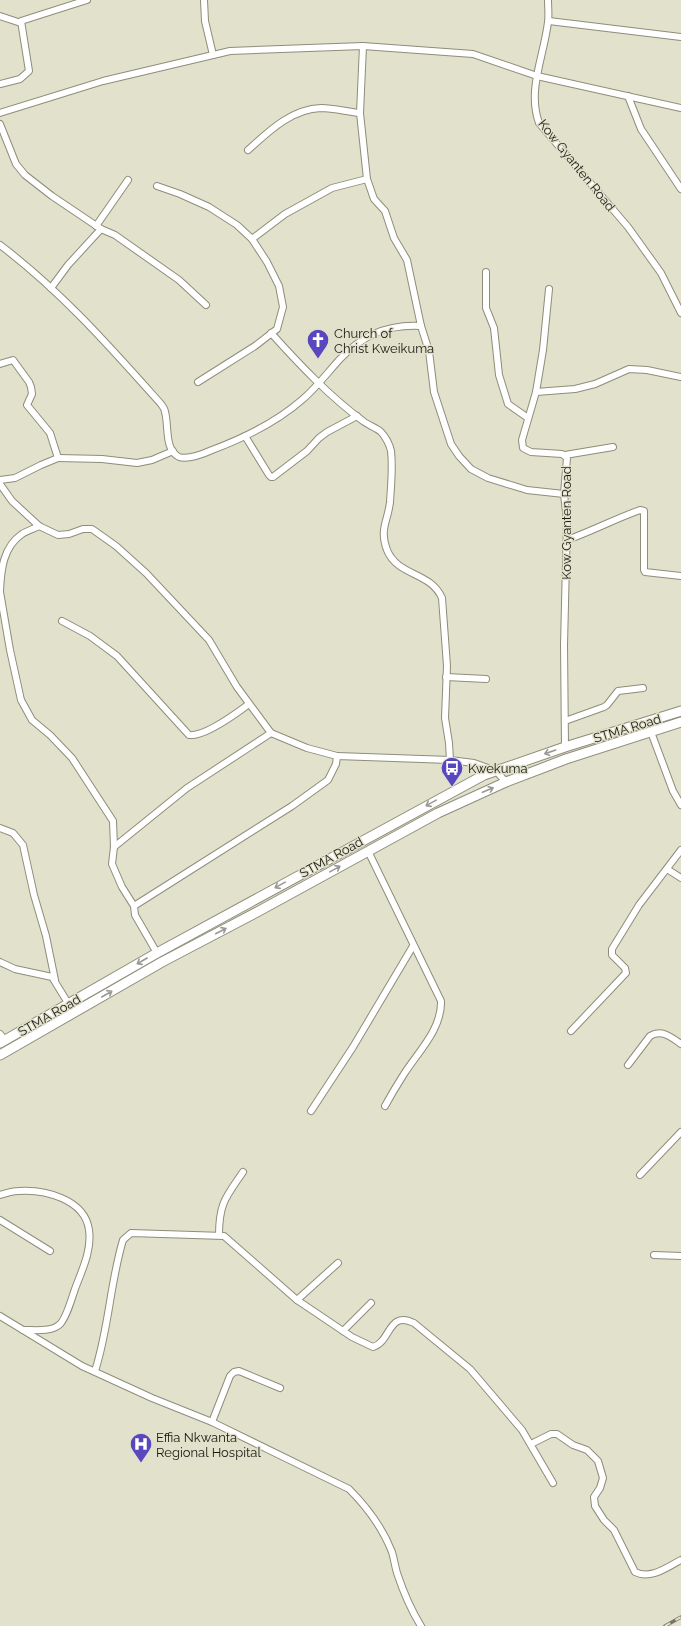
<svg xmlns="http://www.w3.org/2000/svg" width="681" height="1626" font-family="Raleway,sans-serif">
  <rect width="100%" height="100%" fill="#e2e1cc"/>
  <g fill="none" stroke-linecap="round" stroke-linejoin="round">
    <g stroke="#8f8d7a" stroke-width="8">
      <g id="street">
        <polyline points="204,0 205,21 213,55"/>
        <path d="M 548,0 C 548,7 549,15 548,22 C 544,56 527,90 539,123 L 628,227 L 661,273 L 681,313"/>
        <polyline points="0,16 21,23"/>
        <polyline points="549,21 681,37"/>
        <polyline points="363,46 360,113 367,179 374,199 385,211 394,238 407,260 421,326 429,351 434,392 451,444 459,456 471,469 488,478 527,490 564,494"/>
        <polyline points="0,84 20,79 29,71 21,21 87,0"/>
        <polyline points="628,96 641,129 681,189"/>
        <polyline points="0,113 103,81 230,51 363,46 473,54 537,76 681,108"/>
        <polyline points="0,124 16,164 25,175 52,196 101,229 115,235 179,280 206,305"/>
        <path d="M 248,150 C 268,132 291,109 321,108 C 334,108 348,112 360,113"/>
        <polyline points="157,186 180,194 209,207 237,225 252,239 267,262 279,286 283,307 277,329 255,346 198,382"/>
        <polyline points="96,226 128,180"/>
        <polyline points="252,239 285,214 332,188 367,179"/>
        <path d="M 0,245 C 61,291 111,348 161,404 C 163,407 165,409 165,412 C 169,425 164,450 179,457 C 188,460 203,454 212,450 C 244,438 277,422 303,399 C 317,387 328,372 340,359 C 363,334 389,324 421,326"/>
        <polyline points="486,272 486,308 494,328 499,375 508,404 528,418"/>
        <polyline points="51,288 68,265 101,229"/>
        <path d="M 271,333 C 299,364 329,396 363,421 C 368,425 377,428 381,432 C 385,436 390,445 391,451 C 393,467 391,486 390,502 C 388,521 379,529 387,550 C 398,577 430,571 442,598 L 447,666 L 445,718 L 449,743 L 450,760"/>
        <polyline points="0,364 13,360 29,382 31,387 32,394 27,405 50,433 58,458 41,465 15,478 0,480"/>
        <polyline points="536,392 543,350 549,289"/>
        <polyline points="245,436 269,475 271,477 273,477 307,451 319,438 327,432 357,416"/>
        <polyline points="565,455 613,447"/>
        <polyline points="58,458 102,459 137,463 152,460 173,451"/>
        <polyline points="0,484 12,501 39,526 58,535 69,534 83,529 92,529 116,546 146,573 209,640 237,687 271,733"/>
        <path d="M 567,540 C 592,531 615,519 640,510 L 644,511 L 644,570 L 645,572 L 681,576"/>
        <path d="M 0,591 C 1,570 3,547 22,534 C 27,531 33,529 39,526"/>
        <polyline points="0,592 10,650 21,700 32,720 50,735 72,758 113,821 114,847 112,864 122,887 134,906 135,915 157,953"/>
        <path d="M 62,621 L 90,636 L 117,656 L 189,735 C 204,737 237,713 249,704"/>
        <polyline points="446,677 486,679"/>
        <polyline points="565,721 604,707 607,705 618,691 643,688"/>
        <polyline points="651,732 673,791 681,805"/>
        <polyline points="565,747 564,645 567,521 564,494 567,458 562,454 531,452 523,448 522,440 536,392 575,389 595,384 629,369 647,370 681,377"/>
        <polyline points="0,828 13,833 23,845 34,895 46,936 55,980"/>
        <polyline points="114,847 187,788 271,733 307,748 337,756"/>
        <path d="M 368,851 L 441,1001 C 442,1029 418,1052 404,1074 C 397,1085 391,1095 385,1106"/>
        <polyline points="667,869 681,878"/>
        <polyline points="134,906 292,806 328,780 336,764 337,756 450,760 474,763 496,771 506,782"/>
        <polyline points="0,962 15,969 52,977 68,1003"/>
        <polyline points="571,1031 626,973 625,968 612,955 612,949 639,905 681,850"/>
        <polyline points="0,1034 5,1040"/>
        <path d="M 628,1065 L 650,1036 C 662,1029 671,1037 681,1044"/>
        <polyline points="311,1111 353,1047 413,946"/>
        <polyline points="640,1175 681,1132"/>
        <path d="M 0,1195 C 6,1193 12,1191 18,1191 C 44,1189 85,1199 89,1230 C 92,1250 82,1270 75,1289 C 72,1297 66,1320 59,1325 C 51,1332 34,1330 23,1330"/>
        <polyline points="0,1220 50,1251"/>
        <path d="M 219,1235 C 219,1203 226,1197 243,1172"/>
        <polyline points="654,1255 681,1256"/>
        <polyline points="297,1300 338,1263"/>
        <path d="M 0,1316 L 82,1366 L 152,1398 L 212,1422 L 349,1489 C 366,1506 383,1529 392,1552 C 394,1559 395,1566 397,1573 C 403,1591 411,1610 421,1626"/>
        <polyline points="343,1331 371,1303"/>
        <path d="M 95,1371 C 109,1328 110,1283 123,1240 L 131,1233 L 224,1236 L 297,1300 L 352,1337 L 373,1347 C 391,1342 388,1310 414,1323 L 470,1369 L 522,1430 L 553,1483"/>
        <polyline points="212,1422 230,1376 234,1372 239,1371 280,1388"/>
        <path d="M 531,1444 L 551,1434 L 557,1434 L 573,1445 L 587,1450 L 598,1461 L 603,1478 L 600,1488 L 594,1497 L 595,1506 L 604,1520 L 614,1530 L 635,1572 C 651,1580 667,1567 681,1560"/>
      </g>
    </g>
    <g stroke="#8f8d7a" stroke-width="11">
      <g id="secondary">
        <polyline points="0,1043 157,953 484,775 565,747 681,711"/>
        <polyline points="0,1055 162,962 259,911 438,813 506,782 566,759 681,722"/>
      </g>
    </g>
    <use href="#street" stroke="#fff" stroke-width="6"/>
    <use href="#secondary" stroke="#fff" stroke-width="9"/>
    <g stroke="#767567" stroke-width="3.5">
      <polyline id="rail" points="665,1626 681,1617"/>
    </g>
    <use href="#rail" stroke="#e2e1cc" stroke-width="2" stroke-dasharray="6" stroke-linecap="butt"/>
  </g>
  <defs><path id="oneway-shaft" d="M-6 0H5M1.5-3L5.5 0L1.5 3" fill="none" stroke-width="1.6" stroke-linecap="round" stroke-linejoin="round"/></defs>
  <g stroke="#989894">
    <use href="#oneway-shaft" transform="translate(550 752) rotate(161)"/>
    <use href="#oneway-shaft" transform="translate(488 790) rotate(-23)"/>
    <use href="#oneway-shaft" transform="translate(431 803) rotate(151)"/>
    <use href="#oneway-shaft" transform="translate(335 869) rotate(-29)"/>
    <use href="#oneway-shaft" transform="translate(280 885) rotate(151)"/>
    <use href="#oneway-shaft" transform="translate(221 931) rotate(-27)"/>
    <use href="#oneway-shaft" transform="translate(142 961) rotate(150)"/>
    <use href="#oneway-shaft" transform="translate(107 994) rotate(-30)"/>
  </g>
  <defs>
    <g id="church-pin" transform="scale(1.15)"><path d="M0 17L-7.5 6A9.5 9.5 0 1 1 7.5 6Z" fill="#5847bf" stroke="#e2e1cc"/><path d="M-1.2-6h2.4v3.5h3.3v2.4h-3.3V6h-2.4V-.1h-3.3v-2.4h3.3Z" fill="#fff"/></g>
    <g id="bus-pin" transform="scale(1.15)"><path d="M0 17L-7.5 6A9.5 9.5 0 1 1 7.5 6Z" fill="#5847bf" stroke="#e2e1cc"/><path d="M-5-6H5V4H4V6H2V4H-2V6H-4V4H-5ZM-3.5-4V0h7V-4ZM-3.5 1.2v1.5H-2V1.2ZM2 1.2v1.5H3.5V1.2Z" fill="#fff"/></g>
    <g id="hospital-pin" transform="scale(1.15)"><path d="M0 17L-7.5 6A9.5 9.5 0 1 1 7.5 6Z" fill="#5847bf" stroke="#e2e1cc"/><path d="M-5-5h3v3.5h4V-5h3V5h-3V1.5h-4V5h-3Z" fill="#fff"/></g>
  </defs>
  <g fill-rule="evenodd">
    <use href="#church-pin" x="318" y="340"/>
    <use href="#bus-pin" x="452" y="768"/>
    <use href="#hospital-pin" x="141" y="1444"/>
  </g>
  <g text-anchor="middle" stroke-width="3" stroke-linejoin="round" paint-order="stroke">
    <g font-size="13" fill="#1a1a12" stroke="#e2e1cc">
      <text transform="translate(577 165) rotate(51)" y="5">Kow Gyanten Road</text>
      <text transform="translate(566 523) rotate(-90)" y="5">Kow Gyanten Road</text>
      <text transform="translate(627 728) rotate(-17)" y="5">STMA Road</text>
      <text transform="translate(331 857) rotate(-29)" y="5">STMA Road</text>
      <text transform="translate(49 1015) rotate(-30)" y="5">STMA Road</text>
    </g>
    <g font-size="13" fill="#1a1a12" stroke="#e2e1cc" text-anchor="start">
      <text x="334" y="338">Church of<tspan x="334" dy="15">Christ Kweikuma</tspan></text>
      <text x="468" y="773">Kwekuma</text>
      <text x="156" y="1442">Effia Nkwanta<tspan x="156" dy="15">Regional Hospital</tspan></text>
    </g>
  </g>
</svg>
